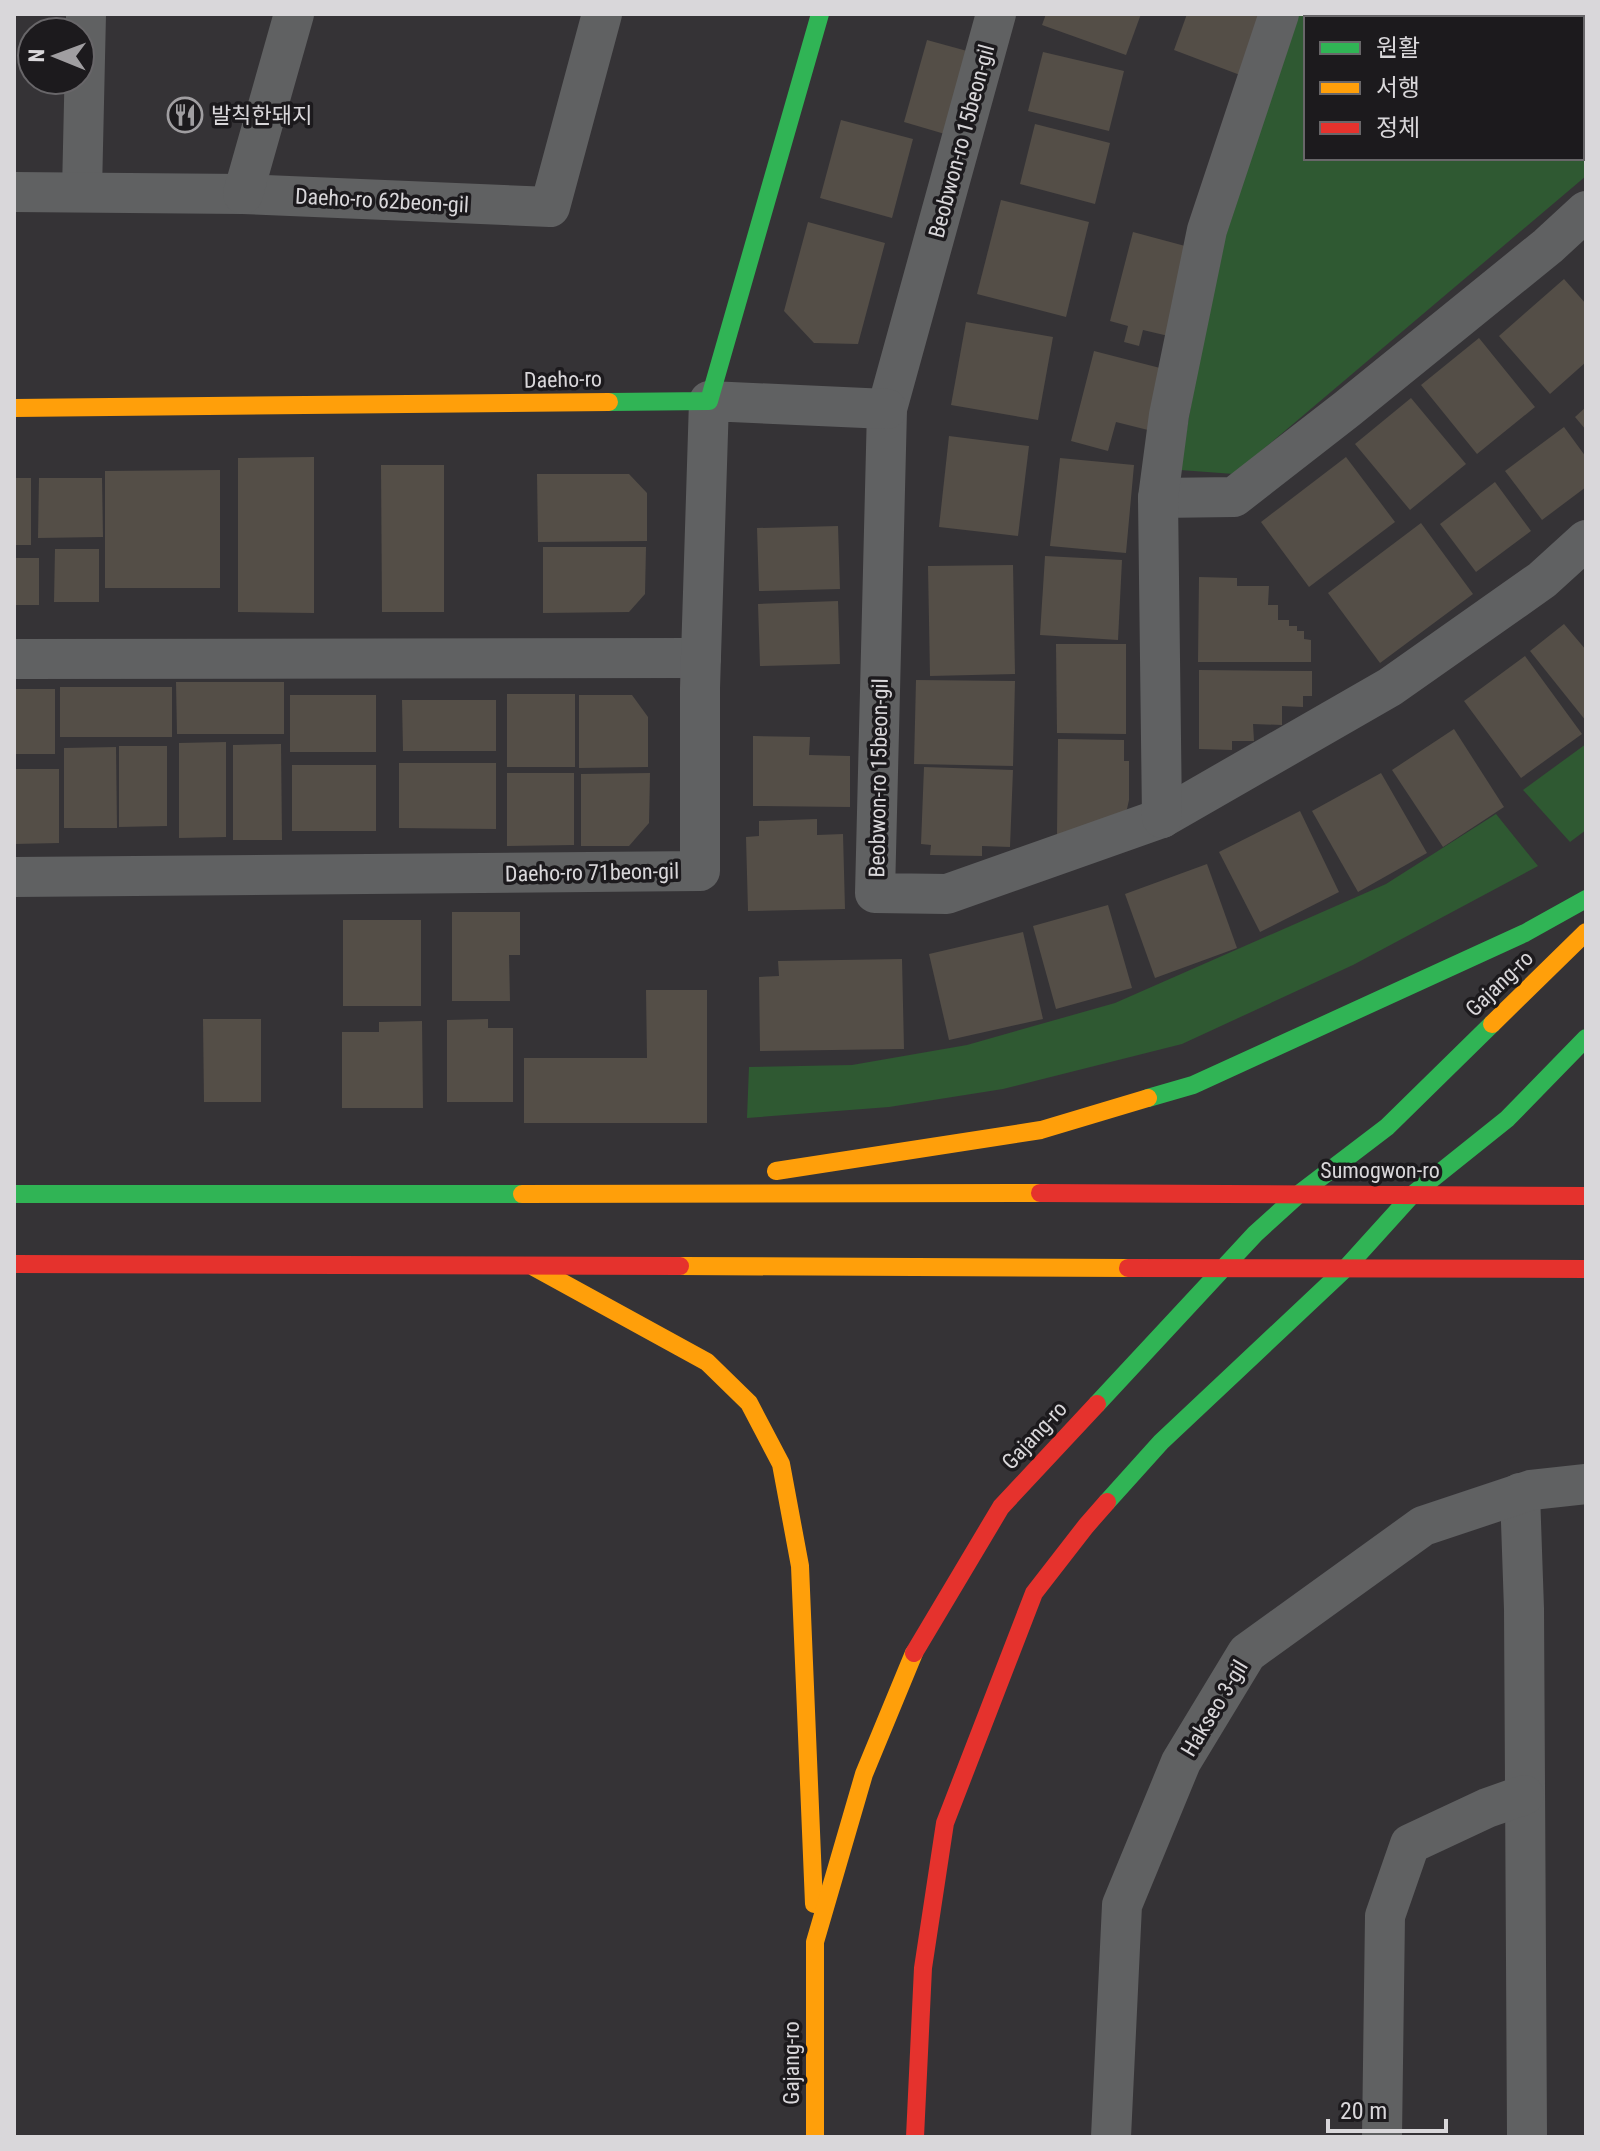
<svg xmlns="http://www.w3.org/2000/svg" width="1600" height="2151" font-family="'Roboto Condensed','Noto Sans KR',sans-serif">
  <rect width="100%" height="100%" fill="#353336"/>
  <g fill="#2f5932" fill-rule="evenodd">
    <path d="M 1293,14 L 1586,14 L 1586,176 L 1234,474 L 1180,470 L 1222,223 ZM 1306,18 L 1582,18 L 1582,158 L 1306,158 Z"/>
    <polygon points="1586,744 1586,830 1570,842 1523,790"/>
    <polygon points="1496,814 1538,866 1353,965 1182,1044 1003,1089 889,1107 747,1118 749,1067 852,1065 967,1045 1115,1003 1386,884"/>
  </g>
  <g fill="#544e47">
    <polygon points="1046,14 1141,14 1126,55 1042,25"/>
    <polygon points="1187,14 1262,14 1240,75 1174,50"/>
    <polygon points="927,40 978,54 955,137 904,122"/>
    <polygon points="1043,52 1124,71 1109,131 1028,111"/>
    <polygon points="841,120 913,139 892,218 820,198"/>
    <polygon points="1035,124 1110,143 1095,204 1020,184"/>
    <polygon points="1001,200 1089,222 1066,317 977,294"/>
    <polygon points="808,222 885,243 858,344 814,343 784,311"/>
    <polygon points="1133,232 1200,250 1177,338 1143,330 1139,346 1124,342 1128,326 1110,321"/>
    <polygon points="1564,279 1586,304 1586,362 1550,394 1499,336"/>
    <polygon points="966,322 1053,337 1038,420 951,405"/>
    <polygon points="1479,338 1535,407 1477,454 1421,385"/>
    <polygon points="1094,351 1164,369 1148,430 1116,422 1108,451 1071,441"/>
    <polygon points="1411,398 1466,464 1410,510 1355,444"/>
    <polygon points="1586,407 1586,430 1575,417"/>
    <polygon points="1564,427 1586,457 1586,487 1542,520 1505,471"/>
    <polygon points="949,436 1029,446 1018,536 939,527"/>
    <polygon points="314,457 314,613 238,612 238,458"/>
    <polygon points="1346,457 1395,522 1309,587 1261,522"/>
    <polygon points="1060,458 1134,465 1126,553 1050,546"/>
    <polygon points="381,465 444,465 444,612 382,612"/>
    <polygon points="220,470 220,588 105,588 105,471"/>
    <polygon points="537,474 629,474 647,493 647,541 538,542"/>
    <rect x="14" y="478" width="17" height="67"/>
    <polygon points="39,478 102,478 103,537 38,538"/>
    <polygon points="1495,482 1531,531 1476,572 1440,524"/>
    <polygon points="1421,523 1473,594 1380,663 1328,593"/>
    <polygon points="838,526 840,589 759,591 757,528"/>
    <polygon points="543,547 646,547 645,594 629,612 543,613"/>
    <polygon points="55,549 99,549 99,602 54,602"/>
    <polygon points="1045,556 1122,560 1118,640 1040,635"/>
    <rect x="14" y="558" width="25" height="47"/>
    <polygon points="1013,565 1015,674 930,676 928,566"/>
    <polygon points="1199,577 1237,578 1237,586 1269,586 1268,605 1278,605 1278,620 1289,620 1289,626 1297,626 1297,631 1304,631 1304,639 1311,640 1311,662 1198,662"/>
    <polygon points="838,601 840,664 760,666 758,604"/>
    <polygon points="1564,624 1586,650 1586,721 1530,651"/>
    <polygon points="1056,644 1126,644 1126,734 1057,733"/>
    <polygon points="1525,656 1582,734 1521,778 1464,701"/>
    <polygon points="1199,670 1312,671 1312,696 1303,696 1303,707 1282,706 1282,725 1253,724 1254,741 1232,741 1232,750 1199,749"/>
    <polygon points="916,680 1015,681 1013,766 914,764"/>
    <polygon points="176,682 284,682 284,734 177,734"/>
    <rect x="60" y="687" width="112" height="50"/>
    <rect x="14" y="689" width="41" height="65"/>
    <rect x="507" y="694" width="68" height="73"/>
    <rect x="290" y="695" width="86" height="57"/>
    <polygon points="579,695 632,695 648,717 648,767 579,768"/>
    <polygon points="402,700 496,700 496,751 403,751"/>
    <polygon points="1454,729 1504,807 1443,847 1392,770"/>
    <polygon points="753,736 810,737 809,755 850,756 850,807 753,806"/>
    <polygon points="1058,739 1124,740 1124,761 1129,761 1129,800 1127,809 1118,824 1057,835"/>
    <polygon points="226,742 226,837 179,838 179,743"/>
    <polygon points="281,744 282,840 233,840 233,745"/>
    <polygon points="119,746 167,746 167,826 119,827"/>
    <polygon points="116,747 117,828 64,828 64,748"/>
    <polygon points="399,763 496,763 496,829 399,828"/>
    <rect x="292" y="765" width="84" height="66"/>
    <polygon points="924,767 1013,770 1010,847 982,846 982,856 930,855 931,845 921,844"/>
    <polygon points="14,769 59,769 59,843 14,844"/>
    <polygon points="507,773 574,773 574,845 507,846"/>
    <polygon points="650,773 649,823 629,846 581,846 581,774"/>
    <polygon points="1381,773 1427,853 1358,892 1312,811"/>
    <polygon points="1300,811 1339,892 1260,932 1219,852"/>
    <polygon points="817,819 817,835 843,834 845,909 748,911 746,837 759,836 759,821"/>
    <polygon points="1207,864 1237,948 1155,978 1125,894"/>
    <polygon points="1108,905 1132,988 1056,1009 1033,926"/>
    <polygon points="452,912 520,912 520,955 509,955 510,1001 452,1001"/>
    <rect x="343" y="920" width="78" height="86"/>
    <polygon points="1023,932 1043,1019 949,1040 929,954"/>
    <polygon points="902,959 904,1049 760,1051 759,977 779,976 778,961"/>
    <polygon points="646,990 707,990 707,1123 524,1123 524,1058 647,1058"/>
    <polygon points="203,1019 261,1019 261,1102 204,1102"/>
    <polygon points="488,1019 488,1028 513,1028 513,1102 447,1102 447,1020"/>
    <polygon points="422,1021 423,1108 342,1108 342,1032 379,1032 379,1022"/>
  </g>
  <g fill="none" stroke-linecap="round" stroke-linejoin="round">
    <g stroke="#606162" stroke-width="40">
      <polyline points="996,14 887,409 875,893 947,894 1162,818 1390,687 1542,580 1586,540"/>
      <polyline points="82,191 86,14"/>
      <polyline points="14,192 243,194 550,207 602,14"/>
      <polyline points="243,194 294,14"/>
      <polyline points="1158,498 1234,497 1347,409 1548,246 1586,211"/>
      <polyline points="14,659 701,658"/>
      <polyline points="1162,818 1158,498 1169,415 1207,230 1279,14"/>
      <polyline points="14,877 700,871 700,688 709,401 887,409"/>
      <polyline points="1520,1493 1524,1609 1527,2137"/>
      <polyline points="1111,2137 1122,1905 1181,1762 1247,1653 1423,1526 1531,1490 1586,1484"/>
      <polyline points="1382,2137 1385,1916 1410,1844 1487,1808 1524,1795"/>
    </g>
    <g stroke="#30b455" stroke-width="18">
      <polyline points="609,402 709,401 820,14"/>
      <polyline points="1148,1098 1193,1085 1525,933 1586,899"/>
      <polyline points="14,1194 522,1194"/>
      <polyline points="1097,1404 1255,1234 1299,1194 1387,1127 1492,1024"/>
      <polyline points="1107,1502 1161,1442 1345,1269 1412,1195 1507,1119 1586,1038"/>
    </g>
    <g stroke="#ff9f0a" stroke-width="18">
      <polyline points="14,408 609,402"/>
      <polyline points="1492,1024 1586,932"/>
      <polyline points="776,1171 1041,1130 1148,1098"/>
      <polyline points="522,1194 1040,1193"/>
      <polyline points="680,1266 1128,1268"/>
      <polyline points="534,1267 707,1362 749,1403 781,1464 800,1566 814,1904"/>
      <polyline points="815,2137 815,1942 864,1774 914,1653"/>
    </g>
    <g stroke="#e5322d" stroke-width="18">
      <polyline points="1040,1193 1586,1196"/>
      <polyline points="14,1264 680,1266"/>
      <polyline points="1128,1268 1586,1269"/>
      <polyline points="914,1653 1001,1507 1097,1404"/>
      <polyline points="915,2137 923,1968 945,1823 1034,1593 1086,1526 1107,1502"/>
    </g>
  </g>
  <defs>
    <g id="restaurant-ring" transform="scale(1.8)"><circle r="9.5" fill="#1c1a1d" stroke="#a09ea1" stroke-width="1.5"/><path d="M-5-6h1v4h1v-4h1v4h1v-4h1v5L-1.5 .5V6h-2V.5L-5-1ZM5-6V6H3V1.5H1.5Q1.5-4 5-6Z" fill="#a09ea1"/></g>
  </defs>
  <g fill-rule="evenodd">
    <use href="#restaurant-ring" x="185" y="115"/>
  </g>
  <g text-anchor="middle" stroke-width="7" stroke-linejoin="round" paint-order="stroke">
    <g font-size="22" fill="#d9d7da" stroke="#1c1a1d" text-anchor="start">
      <text x="211" y="123">발칙한돼지</text>
    </g>
    <g font-size="22" fill="#d9d7da" stroke="#1c1a1d">
      <text transform="translate(961 141) rotate(-75)" y="8">Beobwon-ro 15beon-gil</text>
      <text transform="translate(382 200) rotate(3)" y="8">Daeho-ro 62beon-gil</text>
      <text transform="translate(563 379) rotate(-1)" y="8">Daeho-ro</text>
      <text transform="translate(878 778) rotate(-89)" y="8">Beobwon-ro 15beon-gil</text>
      <text transform="translate(592 872) rotate(-1)" y="8">Daeho-ro 71beon-gil</text>
      <text transform="translate(1499 983) rotate(-44)" y="8">Gajang-ro</text>
      <text x="1380" y="1178">Sumogwon-ro</text>
      <text transform="translate(1034 1435) rotate(-47)" y="8">Gajang-ro</text>
      <text transform="translate(1214 1708) rotate(-59)" y="8">Hakseo 3-gil</text>
      <text transform="translate(791 2063) rotate(-90)" y="8">Gajang-ro</text>
    </g>
  </g>
  <rect width="1600" height="2151" fill="none" stroke="#d9d7da" stroke-width="32"/>
  <rect x="1304" y="16" width="280" height="144" fill="#1c1a1d" stroke="#686669" stroke-width="2"/>
  <rect x="1320" y="42" width="40" height="12" fill="#30b455" stroke="#686669" stroke-width="2"/>
  <text x="1376" y="56" font-size="24" fill="#d9d7da">원활</text>
  <rect x="1320" y="82" width="40" height="12" fill="#ff9f0a" stroke="#686669" stroke-width="2"/>
  <text x="1376" y="96" font-size="24" fill="#d9d7da">서행</text>
  <rect x="1320" y="122" width="40" height="12" fill="#e5322d" stroke="#686669" stroke-width="2"/>
  <text x="1376" y="136" font-size="24" fill="#d9d7da">정체</text>
  <g transform="translate(56 56) rotate(271)"><circle r="38" fill="#1c1a1d" stroke="#686669" stroke-width="2"/>
  <path d="M0-6L14 30L0 20L-14 30Z" fill="#a09ea1"/>
  <text y="-12" font-size="22" font-weight="bold" text-anchor="middle" fill="#d9d7da">N</text>
  </g>
  <path d="M1328 2119v12h118v-12" fill="none" stroke="#d9d7da" stroke-width="4"/>
  <text x="1340" y="2119" font-size="24" fill="#d9d7da" stroke="#1c1a1d" stroke-width="6" paint-order="stroke">20 m</text>
</svg>
